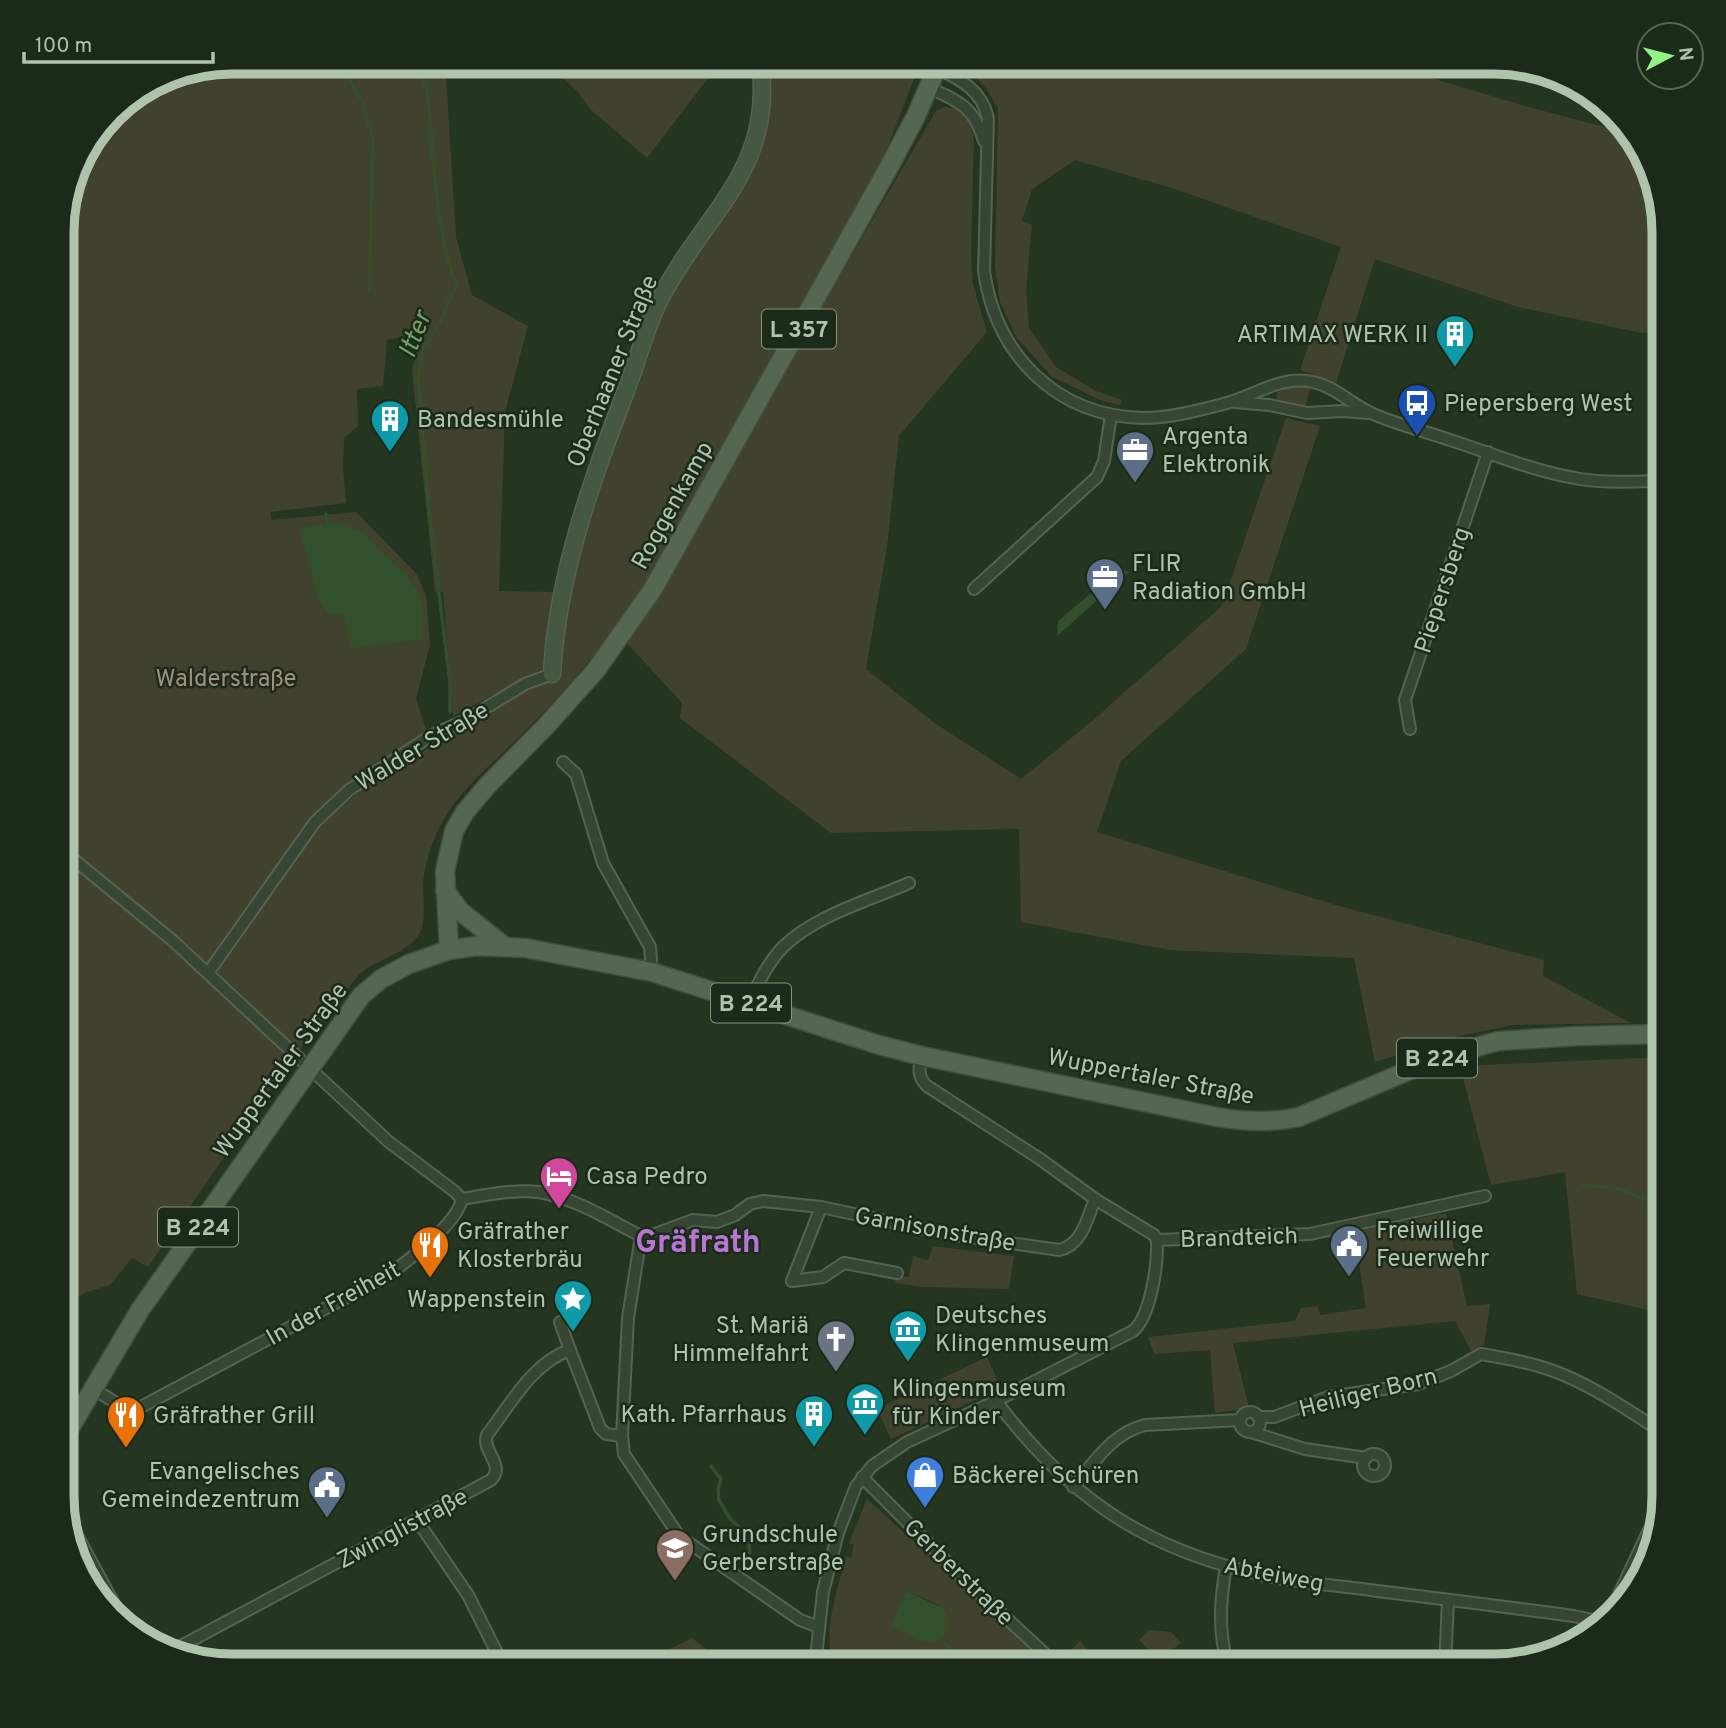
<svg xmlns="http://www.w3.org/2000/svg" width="1726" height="1728" font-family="Overpass,sans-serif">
  <rect width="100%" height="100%" fill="#243520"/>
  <g fill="#41422e" fill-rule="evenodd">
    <path d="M 231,61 L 445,61 L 456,237 L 472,295 L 528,326 L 505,412 L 499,591 L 559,592 L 543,669 L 453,716 L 443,592 L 435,592 L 412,370 L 421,333 L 387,340 L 383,386 L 357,389 L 358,426 L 344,438 L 343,467 L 346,503 L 270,512 L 272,520 L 356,512 L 416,573 L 426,595 L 430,644 L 416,699 L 429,738 L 364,776 L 318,825 L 365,787 L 540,681 L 557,658 L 585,534 L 663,304 L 742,186 L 760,154 L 768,123 L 767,61 L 921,61 L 872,187 L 635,603 C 603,646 568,687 531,725 C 505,752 476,775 453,805 C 439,824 428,851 424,874 C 421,890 428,924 418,936 C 404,954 377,960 360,973 L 292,1059 L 148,1267 L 132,1258 L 110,1285 L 87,1292 L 61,1307 L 62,220 L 79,156 L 119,104 L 167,74 Z"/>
    <polygon points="546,61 721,61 647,158 590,109 578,92"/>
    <polygon points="960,62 1378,62 1532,108 1632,134 1652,167 1665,231 1665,333 1642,333 1518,307 1375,259 1336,383 1300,370 1341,247 1172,188 1075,160 1032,189 1022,221 1032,225 1026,290 1029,328 1056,367 1096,391 1122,400 1120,405 1100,400 1051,376 1017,338 1000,302 995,267 998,109 986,88"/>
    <path d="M 945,107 C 962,107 969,121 974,136 L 971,256 L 973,284 L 987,332 L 899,436 L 887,547 L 866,669 L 936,724 L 1021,779 L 1092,721 L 1222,606 L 1286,418 L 1320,426 L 1246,649 L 1121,761 L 1097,832 L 1339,906 L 1544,960 L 1543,976 L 1631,1023 L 1513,1025 L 1456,1037 L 1375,1062 L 1354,958 L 1169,950 L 1021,922 L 1019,829 L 831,833 L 680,718 L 682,703 L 626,642 L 936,111 Z"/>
    <polygon points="1288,385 1310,387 1305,409 1285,405 1276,398 1278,389"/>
    <polygon points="1665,1057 1665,1314 1577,1294 1565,1172 1491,1185 1460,1066"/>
    <polygon points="1446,1213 1467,1306 1490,1304 1484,1345 1471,1351 1455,1321 1233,1343 1249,1408 1215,1413 1210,1350 1154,1354 1148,1337 1295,1321 1301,1308 1318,1306 1320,1315 1366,1308 1354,1231"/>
    <polygon points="933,1246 1014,1256 1009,1289 923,1287 895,1283 897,1275 909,1277 913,1256 928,1260"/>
    <polygon points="987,1357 1001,1388 891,1439 877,1409"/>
    <path d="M 867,1499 L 1053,1667 L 834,1667 C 821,1634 838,1589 846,1556 L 851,1558 L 854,1545 L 849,1543 ZM 906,1591 L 939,1605 L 928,1643 Z"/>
    <polygon points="1149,1630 1171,1632 1181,1643 1158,1660 1139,1640"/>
    <polygon points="692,1638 728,1667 697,1667 699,1663 685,1653 675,1667 634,1667"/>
    <polygon points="1080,1641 1102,1667 1055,1667"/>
  </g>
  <g fill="#32502c">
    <polygon points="337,523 362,532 407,576 417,592 422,607 423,639 352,648 344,615 328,615 319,600 302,537 301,527"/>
    <polygon points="1120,569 1129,572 1057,636 1058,621"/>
    <path d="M 906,1591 L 943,1608 C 952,1622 949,1646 926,1642 C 915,1640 902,1630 891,1625 Z"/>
  </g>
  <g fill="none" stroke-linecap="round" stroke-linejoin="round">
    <g stroke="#32502c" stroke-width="3.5">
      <polyline points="339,61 364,105 373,140 369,291"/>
      <path d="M 416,61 C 430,89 430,117 432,147 C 436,192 440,245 457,287 L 449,300 L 443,317 L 424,349 L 418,376 L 429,511 L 450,683 L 450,712"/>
      <polyline points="326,514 328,527"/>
      <polyline points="1583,1185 1620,1189 1665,1208"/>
      <polyline points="711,1466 721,1479 718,1489 719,1500 730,1519 745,1532 749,1541 750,1562"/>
      <polyline points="945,1643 962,1662 973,1667"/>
    </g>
    <g stroke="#546451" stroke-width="14">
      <g id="street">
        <path d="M 937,69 C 961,79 982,91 988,118 L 984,271 C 996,355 1056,416 1143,418 C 1171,418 1200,410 1227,403 C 1256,395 1281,375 1313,382 C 1336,387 1352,405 1373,414 C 1399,425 1427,432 1453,441 C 1493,454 1534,471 1575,478 C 1604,484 1635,481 1665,481"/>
        <path d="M 929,88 C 959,101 974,107 984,141"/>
        <polyline points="1235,402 1269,405 1307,413 1343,411 1368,413"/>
        <polyline points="974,589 1097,477 1104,461 1111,415"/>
        <polyline points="1410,729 1405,700 1488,452"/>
        <polyline points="563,762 576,774 603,863 650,947 652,972"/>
        <polyline points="61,849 172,940 389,1142 454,1191 462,1199"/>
        <polyline points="208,973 315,822 349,790 432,735 466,720 525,684 552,674"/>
        <path d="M 749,1003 C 758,984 768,962 783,947 C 816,915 868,901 909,883"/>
        <path d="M 922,1056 C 919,1067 917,1077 927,1086 L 1040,1159 L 1095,1199 L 1154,1235 L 1157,1240"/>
        <path d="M 462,1199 C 486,1195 514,1189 539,1192 C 575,1198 609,1220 641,1236"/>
        <path d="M 641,1236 L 655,1234 L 693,1220 L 717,1222 L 735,1215 L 750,1204 L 763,1201 L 821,1207 L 948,1234 L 1059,1250 C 1082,1245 1087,1219 1095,1199"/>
        <polyline points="641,1236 628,1318 622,1436 624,1454 679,1536 800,1620 819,1627"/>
        <polyline points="1157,1240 1310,1234 1485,1196"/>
        <polyline points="792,1281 823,1277 844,1263 897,1273"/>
        <polyline points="792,1281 821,1207"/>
        <polyline points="560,1322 570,1350"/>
        <path d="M 92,1388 L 124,1408 L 141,1407 L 386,1276 C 407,1262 457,1224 462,1199"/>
        <path d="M 996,1401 C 1072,1502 1152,1554 1277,1578 C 1310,1584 1344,1586 1377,1591 C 1443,1599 1508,1607 1573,1616 L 1608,1623"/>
        <circle cx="1250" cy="1422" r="10"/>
        <path d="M 1258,1417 L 1274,1417 L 1328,1397 L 1418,1384 L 1451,1371 L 1481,1354 C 1510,1359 1539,1364 1566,1376 C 1601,1391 1632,1413 1665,1434"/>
        <polyline points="1251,1432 1305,1449 1366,1458"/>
        <circle cx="1374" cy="1465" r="11"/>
        <polyline points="862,1477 962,1577 1057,1665"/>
        <path d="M 1073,1487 C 1094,1463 1112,1433 1145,1425 L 1240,1420"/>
        <polyline points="65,1513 125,1624"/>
        <polyline points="417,1520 468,1595 504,1667"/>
        <path d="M 1226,1566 C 1220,1601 1218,1632 1228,1667"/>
        <polyline points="1606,1622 1664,1498"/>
        <path d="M 166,1654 L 491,1480 C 506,1465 481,1451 487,1435 C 510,1405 533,1362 570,1350 L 600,1428 L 606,1434 L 622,1436"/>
        <path d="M 815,1667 L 823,1592 L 838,1533 L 856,1486 L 872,1466 L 907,1442 L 996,1401 L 1133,1331 C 1151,1316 1158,1263 1157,1240"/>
        <polyline points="1445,1667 1448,1600"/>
      </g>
    </g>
    <g stroke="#546451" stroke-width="19">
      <path id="secondary" d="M 552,674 C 557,576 592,479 627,388 C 638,359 646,326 660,299 C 705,211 775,171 760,61"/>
    </g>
    <g stroke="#404f3d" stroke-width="21">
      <g id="primary">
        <polyline points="445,890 460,911 504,946"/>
        <polyline points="449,950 445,871 454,831 465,812 487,786 546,726 596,670 653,589 889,167 916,116 940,61"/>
        <path d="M 61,1443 L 140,1310 L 361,996 L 381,979 L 409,964 L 449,950 L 477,946 L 525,948 L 652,972 L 879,1045 L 922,1056 L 1217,1117 C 1245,1122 1271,1123 1299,1117 L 1441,1057 L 1498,1041 L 1578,1036 L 1665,1034"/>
      </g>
    </g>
    <use href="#street" stroke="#364633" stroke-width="10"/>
    <use href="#secondary" stroke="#445842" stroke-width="16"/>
    <use href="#primary" stroke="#556651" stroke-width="18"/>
  </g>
  <defs>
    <g id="building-pin" transform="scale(2.0125)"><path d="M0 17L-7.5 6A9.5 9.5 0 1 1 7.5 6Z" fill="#0f9aa8" stroke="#1c2a19"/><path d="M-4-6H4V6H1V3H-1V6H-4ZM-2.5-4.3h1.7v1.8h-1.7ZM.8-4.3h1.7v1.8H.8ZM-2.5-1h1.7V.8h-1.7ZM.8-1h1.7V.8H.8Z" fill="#fff"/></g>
    <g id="bus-pin" transform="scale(2.0125)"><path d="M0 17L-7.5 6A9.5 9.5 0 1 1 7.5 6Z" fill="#1a4fb4" stroke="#1c2a19"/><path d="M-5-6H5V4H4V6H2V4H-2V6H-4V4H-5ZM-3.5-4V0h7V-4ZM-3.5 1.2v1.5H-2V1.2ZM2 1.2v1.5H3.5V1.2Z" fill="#fff"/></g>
    <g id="office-pin" transform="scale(2.0125)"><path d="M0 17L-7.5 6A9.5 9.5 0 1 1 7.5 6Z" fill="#5c6f8a" stroke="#1c2a19"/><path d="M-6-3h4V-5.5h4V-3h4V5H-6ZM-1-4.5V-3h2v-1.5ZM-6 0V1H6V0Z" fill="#fff"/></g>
    <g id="hotel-pin" transform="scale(2.0125)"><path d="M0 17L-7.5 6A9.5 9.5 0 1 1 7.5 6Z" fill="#d1479c" stroke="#1c2a19"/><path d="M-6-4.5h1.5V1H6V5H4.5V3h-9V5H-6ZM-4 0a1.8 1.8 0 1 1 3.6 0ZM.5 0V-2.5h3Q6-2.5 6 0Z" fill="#fff"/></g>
    <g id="civic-pin" transform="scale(2.0125)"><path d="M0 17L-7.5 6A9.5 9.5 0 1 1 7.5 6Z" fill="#5c6f8a" stroke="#1c2a19"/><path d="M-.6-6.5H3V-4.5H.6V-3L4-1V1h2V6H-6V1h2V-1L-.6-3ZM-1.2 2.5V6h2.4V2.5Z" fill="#fff"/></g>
    <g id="restaurant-pin" transform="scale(2.0125)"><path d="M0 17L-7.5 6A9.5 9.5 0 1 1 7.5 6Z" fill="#e8710a" stroke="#1c2a19"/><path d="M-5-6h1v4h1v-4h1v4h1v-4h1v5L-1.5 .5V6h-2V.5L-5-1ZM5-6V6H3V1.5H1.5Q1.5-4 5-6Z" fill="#fff"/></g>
    <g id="sight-pin" transform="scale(2.0125)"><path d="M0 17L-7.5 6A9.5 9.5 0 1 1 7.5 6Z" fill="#0f9aa8" stroke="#1c2a19"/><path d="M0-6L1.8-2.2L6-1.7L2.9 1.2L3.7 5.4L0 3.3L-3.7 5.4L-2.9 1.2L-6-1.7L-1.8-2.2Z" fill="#fff"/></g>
    <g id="museum-pin" transform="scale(2.0125)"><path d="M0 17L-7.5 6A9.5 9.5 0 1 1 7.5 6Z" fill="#0f9aa8" stroke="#1c2a19"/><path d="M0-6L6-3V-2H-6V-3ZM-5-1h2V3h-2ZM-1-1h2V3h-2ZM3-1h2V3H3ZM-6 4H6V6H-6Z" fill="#fff"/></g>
    <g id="church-pin" transform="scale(2.0125)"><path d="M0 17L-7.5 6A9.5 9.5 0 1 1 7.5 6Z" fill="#6b7280" stroke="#1c2a19"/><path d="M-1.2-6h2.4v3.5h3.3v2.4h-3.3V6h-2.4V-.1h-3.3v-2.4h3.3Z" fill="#fff"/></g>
    <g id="shop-pin" transform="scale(2.0125)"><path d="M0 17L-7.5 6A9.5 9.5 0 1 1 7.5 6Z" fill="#3f7fe0" stroke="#1c2a19"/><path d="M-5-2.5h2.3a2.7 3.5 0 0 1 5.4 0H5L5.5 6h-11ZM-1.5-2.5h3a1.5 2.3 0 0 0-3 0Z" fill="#fff"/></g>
    <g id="school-pin" transform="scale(2.0125)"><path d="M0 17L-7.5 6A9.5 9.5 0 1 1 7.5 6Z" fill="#8d6e63" stroke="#1c2a19"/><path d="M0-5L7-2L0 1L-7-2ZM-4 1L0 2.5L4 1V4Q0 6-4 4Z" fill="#fff"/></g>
  </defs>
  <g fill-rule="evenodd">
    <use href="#building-pin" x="1455" y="334"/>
    <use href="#bus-pin" x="1417" y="403"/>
    <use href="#building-pin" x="390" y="419"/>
    <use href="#office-pin" x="1135" y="450"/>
    <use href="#office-pin" x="1105" y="577"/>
    <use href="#hotel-pin" x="559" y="1176"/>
    <use href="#civic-pin" x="1349" y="1244"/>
    <use href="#restaurant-pin" x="430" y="1245"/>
    <use href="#sight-pin" x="573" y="1299"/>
    <use href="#museum-pin" x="908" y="1329"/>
    <use href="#church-pin" x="836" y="1339"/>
    <use href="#museum-pin" x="865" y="1402"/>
    <use href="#building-pin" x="814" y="1414"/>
    <use href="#restaurant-pin" x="126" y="1415"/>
    <use href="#shop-pin" x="925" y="1475"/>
    <use href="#civic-pin" x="327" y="1485"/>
    <use href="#school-pin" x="675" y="1548"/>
  </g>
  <g text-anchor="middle" stroke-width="5" stroke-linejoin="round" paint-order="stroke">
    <g fill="#1c2a19" stroke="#849581" stroke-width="2">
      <rect x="762" y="309.5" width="74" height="39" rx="5"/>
      <rect x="711" y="983.5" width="80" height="39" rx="5"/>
      <rect x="1397" y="1038.5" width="80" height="39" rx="5"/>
      <rect x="158" y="1207.5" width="80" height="39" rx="5"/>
    </g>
    <g font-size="23" font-weight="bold" fill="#b0c3ad">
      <text x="799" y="337">L 357</text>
      <text x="751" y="1011">B 224</text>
      <text x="1437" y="1066">B 224</text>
      <text x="198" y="1235">B 224</text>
    </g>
    <g font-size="24" fill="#b0c3ad" stroke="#1c2a19" text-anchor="start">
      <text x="1428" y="342" text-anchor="end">ARTIMAX WERK II</text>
      <text x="1444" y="411">Piepersberg West</text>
      <text x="417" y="427">Bandesmühle</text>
      <text x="1162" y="444">Argenta<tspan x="1162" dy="28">Elektronik</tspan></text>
      <text x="1132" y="571">FLIR<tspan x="1132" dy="28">Radiation GmbH</tspan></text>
      <text x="586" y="1184">Casa Pedro</text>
      <text x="1376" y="1238">Freiwillige<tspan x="1376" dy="28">Feuerwehr</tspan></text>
      <text x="457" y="1239">Gräfrather<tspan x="457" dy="28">Klosterbräu</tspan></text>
      <text x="546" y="1307" text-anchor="end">Wappenstein</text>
      <text x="935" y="1323">Deutsches<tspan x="935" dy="28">Klingenmuseum</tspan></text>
      <text x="809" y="1333" text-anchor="end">St. Mariä<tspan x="809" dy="28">Himmelfahrt</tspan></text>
      <text x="892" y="1396">Klingenmuseum<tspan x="892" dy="28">für Kinder</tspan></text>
      <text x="787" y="1422" text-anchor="end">Kath. Pfarrhaus</text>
      <text x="153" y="1423">Gräfrather Grill</text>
      <text x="300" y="1479" text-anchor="end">Evangelisches<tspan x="300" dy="28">Gemeindezentrum</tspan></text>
      <text x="952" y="1483">Bäckerei Schüren</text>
      <text x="702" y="1542">Grundschule<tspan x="702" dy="28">Gerberstraße</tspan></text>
    </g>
    <g font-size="24" fill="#b0c3ad" stroke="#1c2a19">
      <text transform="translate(612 371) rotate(-68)" y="8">Oberhaaner Straße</text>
      <text transform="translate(672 505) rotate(-61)" y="8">Roggenkamp</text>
      <text transform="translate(1442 590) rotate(-72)" y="8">Piepersberg</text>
      <text transform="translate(422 746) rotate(-31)" y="8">Walder Straße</text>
      <text transform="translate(280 1070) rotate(-54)" y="8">Wuppertaler Straße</text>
      <text transform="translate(1151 1076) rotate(11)" y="8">Wuppertaler Straße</text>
      <text transform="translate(935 1229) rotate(10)" y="8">Garnisonstraße</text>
      <text transform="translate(1239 1237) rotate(-2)" y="8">Brandteich</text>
      <text transform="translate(333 1303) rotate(-29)" y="8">In der Freiheit</text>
      <text transform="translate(1368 1392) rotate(-14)" y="8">Heiliger Born</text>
      <text transform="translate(402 1528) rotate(-28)" y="8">Zwinglistraße</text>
      <text transform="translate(959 1572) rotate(44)" y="8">Gerberstraße</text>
      <text transform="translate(1274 1574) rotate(11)" y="8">Abteiweg</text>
    </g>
    <g font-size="24" fill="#a28f7e" stroke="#1c2a19">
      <text x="226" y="686">Walderstraße</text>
    </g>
    <g font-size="26" font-style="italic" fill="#72a068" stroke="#1c2a19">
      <text transform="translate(414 334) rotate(-68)" y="9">Itter</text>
    </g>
    <g font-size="32" font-weight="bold" fill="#b776d4" stroke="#1c2a19">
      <text x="698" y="1252">Gräfrath</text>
    </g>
  </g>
  <path d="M0 0H1726V1728H0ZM232 74H1494A158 158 0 0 1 1652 232V1496A158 158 0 0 1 1494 1654H232A158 158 0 0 1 74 1496V232A158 158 0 0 1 232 74Z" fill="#1c2a19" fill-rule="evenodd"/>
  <path fill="none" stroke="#b0c3ad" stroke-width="9" d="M232 74H1494A158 158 0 0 1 1652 232V1496A158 158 0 0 1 1494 1654H232A158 158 0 0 1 74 1496V232A158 158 0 0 1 232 74Z"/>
  <g transform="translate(1670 56) rotate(83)"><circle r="33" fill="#1c2a19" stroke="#576754" stroke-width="2"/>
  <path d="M0-5L12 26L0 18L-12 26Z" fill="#92f283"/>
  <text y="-10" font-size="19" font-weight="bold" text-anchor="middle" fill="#b0c3ad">N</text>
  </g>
  <path d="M24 52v10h189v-10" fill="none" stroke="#b0c3ad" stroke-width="3.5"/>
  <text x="35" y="52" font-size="21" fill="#b0c3ad" stroke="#1c2a19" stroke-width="5" paint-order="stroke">100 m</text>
</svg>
